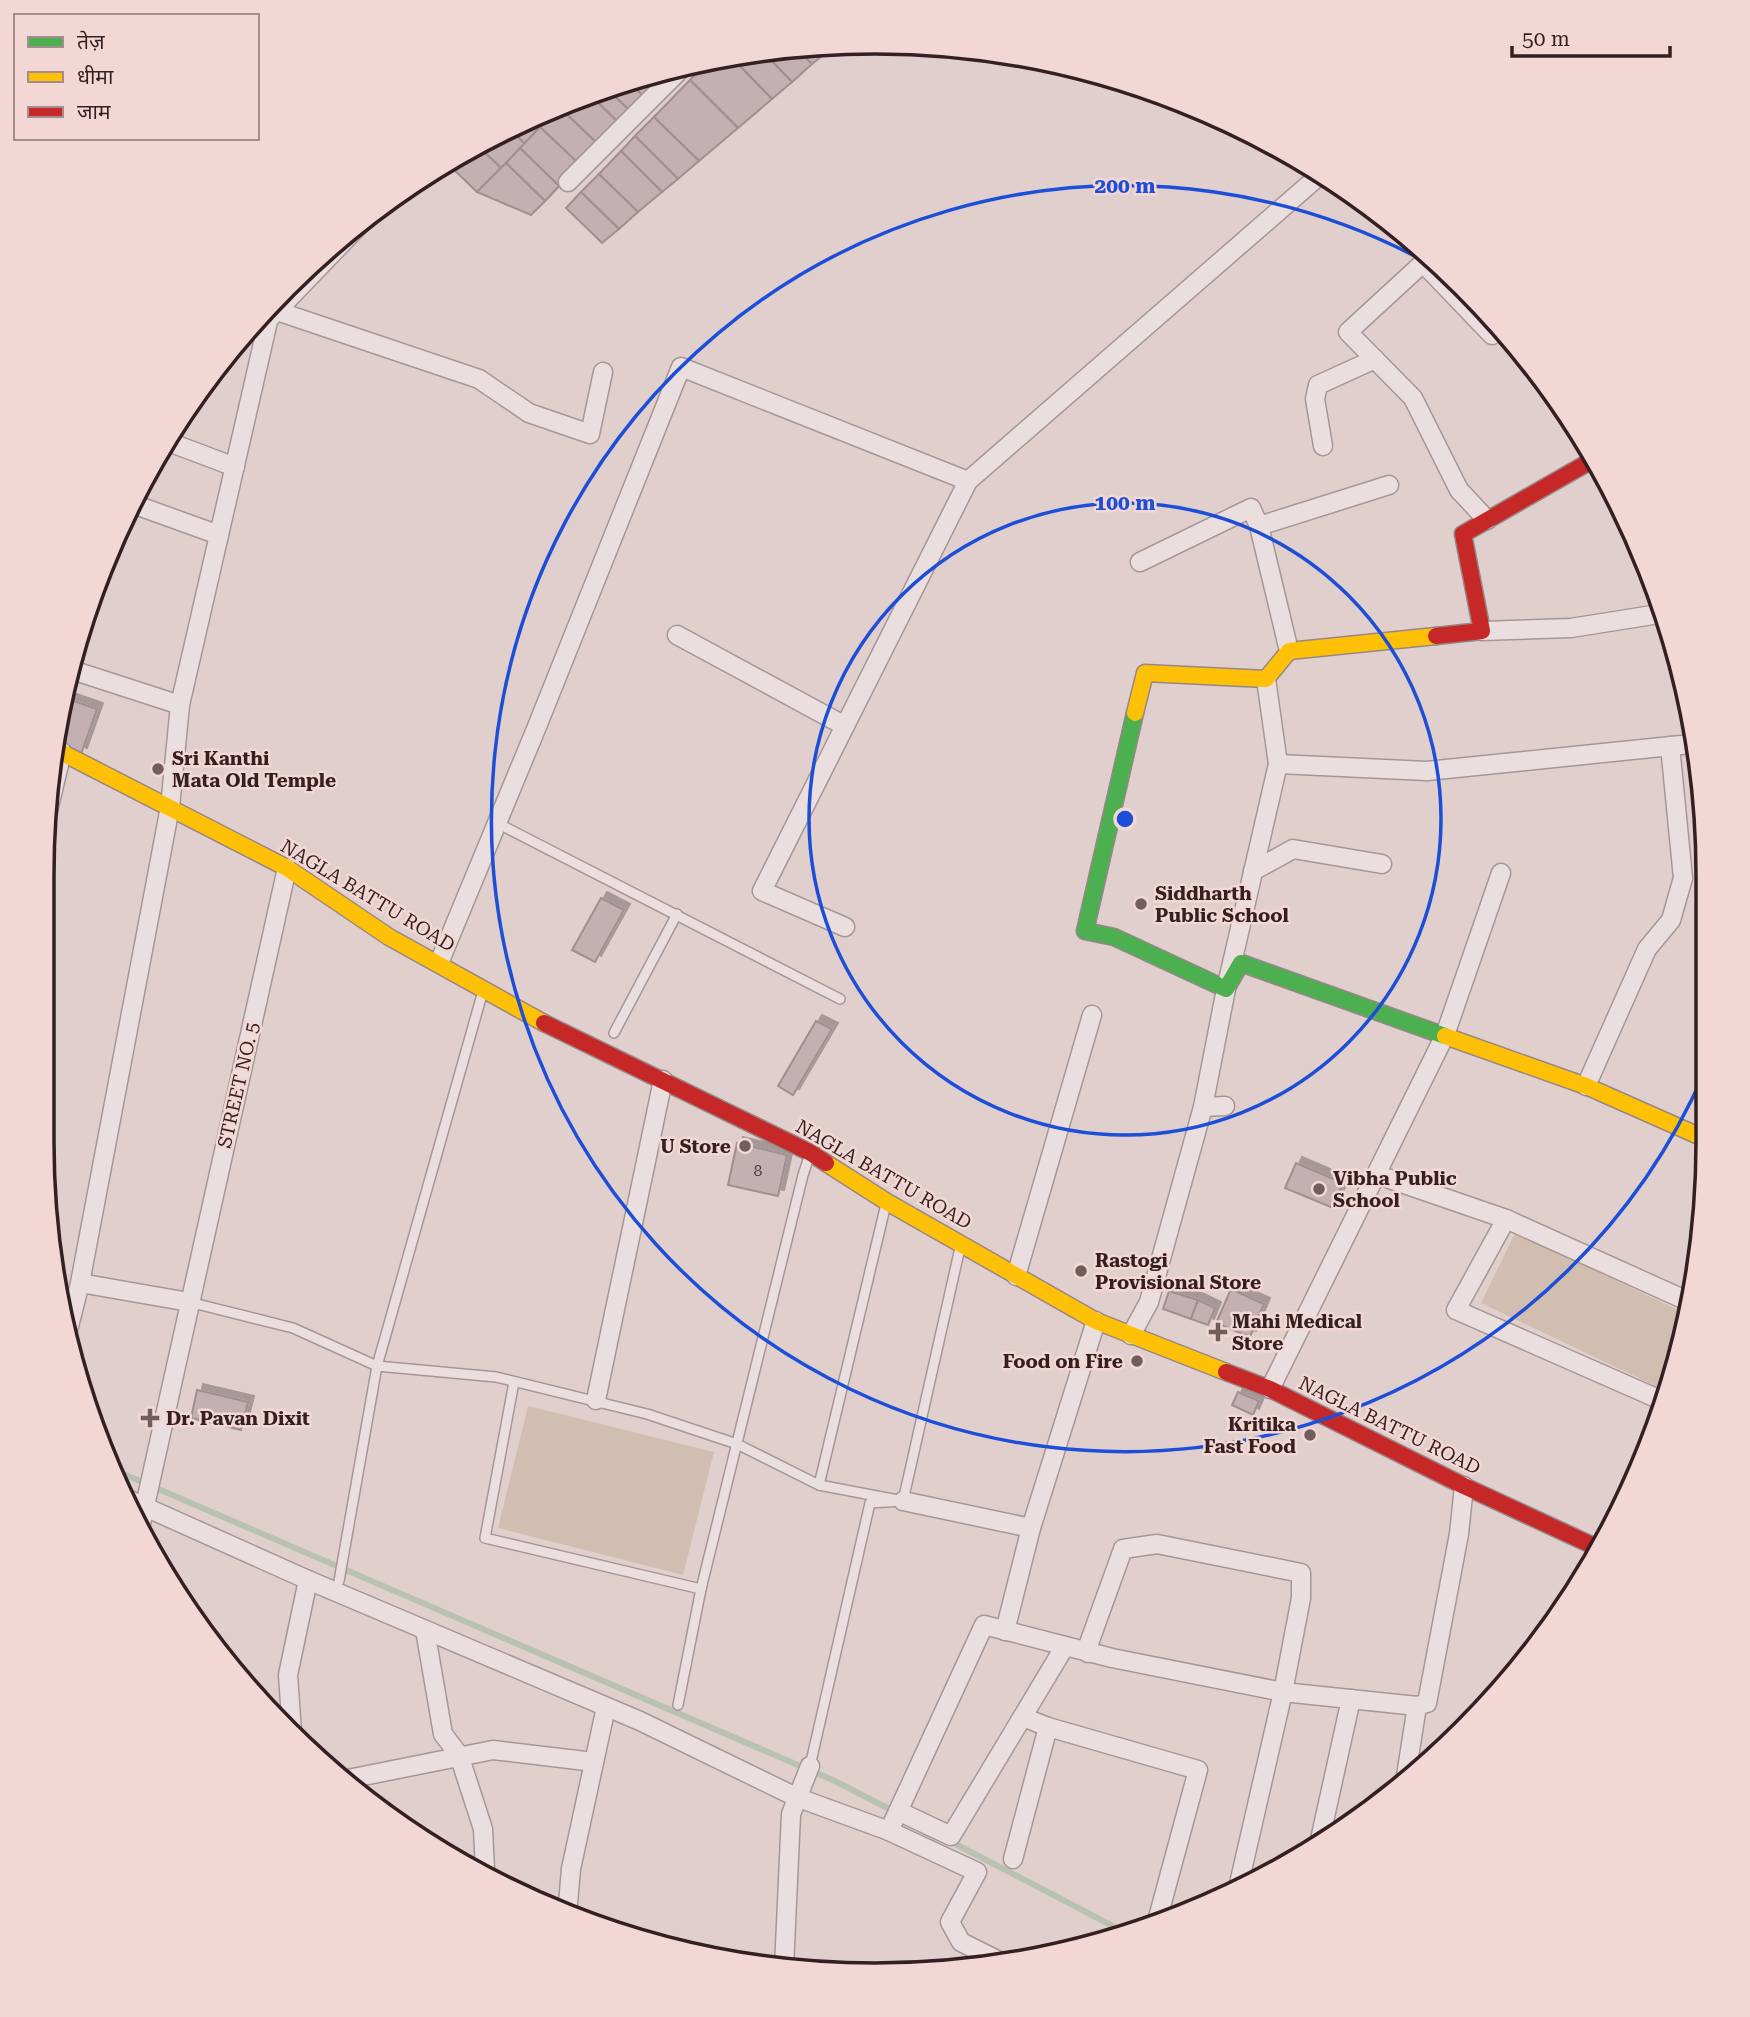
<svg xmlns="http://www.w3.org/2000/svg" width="1750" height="2017" font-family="'Roboto Serif','Noto Sans Devanagari',serif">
  <defs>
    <filter id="shadow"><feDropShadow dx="6" dy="-6" stdDeviation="0" flood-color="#0004"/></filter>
  </defs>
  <rect width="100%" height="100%" fill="#e1cfcd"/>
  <g fill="#d2beb1">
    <polygon points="1515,1233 1689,1315 1666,1391 1481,1303"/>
    <polygon points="528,1406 714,1452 683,1575 498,1528"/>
  </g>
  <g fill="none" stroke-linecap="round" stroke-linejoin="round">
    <g stroke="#b8c2b3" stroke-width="6">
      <polyline points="112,1469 835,1781 897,1813"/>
      <polyline points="950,1841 1128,1934"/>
    </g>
  </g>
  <g fill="#c4afb1" stroke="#a18e8f" stroke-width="2" filter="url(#shadow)">
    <polygon points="833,47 812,64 796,48"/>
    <polygon points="796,48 812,64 792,82 761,50"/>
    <polygon points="761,50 792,82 772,99 731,57"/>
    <polygon points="731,57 772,99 738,128 690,80 707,63"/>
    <polygon points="657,75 663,80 645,98 628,81"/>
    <polygon points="690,80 738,128 699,161 654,117"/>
    <polygon points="628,81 645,98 631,112 605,87"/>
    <polygon points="605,87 631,112 620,124 589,94"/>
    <polygon points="589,94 620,124 599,145 560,108"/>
    <polygon points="560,108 599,145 580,165 540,127"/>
    <polygon points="542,113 548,119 525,144 508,127"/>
    <polygon points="654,117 699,161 678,179 635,136"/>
    <polygon points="508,127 525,144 501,168 478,146"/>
    <polygon points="540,127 580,165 559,186 520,148"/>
    <polygon points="635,136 678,179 662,192 621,151"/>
    <polygon points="478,146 501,168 477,192 448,164"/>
    <polygon points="520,148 559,186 545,201 506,163"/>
    <polygon points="621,151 662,192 638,212 599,174"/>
    <polygon points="506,163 545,201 531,215 477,192"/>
    <polygon points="599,174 638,212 619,229 581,192"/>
    <polygon points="581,192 619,229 602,243 566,208"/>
    <polygon points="65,698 97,709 81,754 54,745"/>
    <polygon points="601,898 624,910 595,962 572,950"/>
    <polygon points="816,1021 832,1029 793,1095 778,1086"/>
    <polygon points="737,1143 787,1155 778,1196 728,1185"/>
    <polygon points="1296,1163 1343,1183 1333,1208 1285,1188"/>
    <polygon points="1231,1289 1264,1304 1250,1337 1216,1323"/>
    <polygon points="1169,1291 1198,1300 1191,1319 1163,1309"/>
    <polygon points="1198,1300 1215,1308 1208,1325 1191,1319"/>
    <polygon points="197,1390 248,1402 241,1430 191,1418"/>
    <polygon points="1238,1392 1259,1401 1253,1415 1232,1405"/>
  </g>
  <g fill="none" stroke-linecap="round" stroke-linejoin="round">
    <g stroke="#a69797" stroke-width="12">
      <g id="lane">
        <polyline points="497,823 840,999"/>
        <polyline points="614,1033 677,914"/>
        <polyline points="189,1302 293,1328 377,1366 496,1377 647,1414 737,1444 819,1485 903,1501"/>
        <polyline points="514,1382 485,1538 701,1589"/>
        <polyline points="819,1485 886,1204"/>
        <polyline points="339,1581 377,1366 483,991"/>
        <polyline points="678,1705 701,1589 803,1175 810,1154"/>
        <polyline points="810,1766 870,1503 903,1501 960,1248"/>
      </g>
    </g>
    <g stroke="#a69797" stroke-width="21">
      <g id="street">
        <polyline points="568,182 681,69"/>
        <polyline points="277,311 479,379 529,413 590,434 603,372"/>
        <polyline points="271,317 374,210"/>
        <polyline points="166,441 235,467"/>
        <polyline points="1323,446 1315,399 1318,385 1375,359"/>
        <polyline points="133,504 219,535"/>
        <polyline points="1487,520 1459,490 1413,398 1348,332 1423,263 1492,335 1501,326"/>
        <polyline points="1140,562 1251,508 1259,526"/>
        <polyline points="1482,631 1571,628 1665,613"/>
        <polyline points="677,635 845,726"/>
        <polyline points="1289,651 1259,526 1389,485"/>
        <polyline points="72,670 180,705"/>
        <polyline points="1278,764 1427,771 1691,744"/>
        <polyline points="48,811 62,752"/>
        <polyline points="1253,871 1293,849 1382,864"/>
        <polyline points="845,927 762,891 968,481 1320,175"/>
        <polyline points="439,963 536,729 681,367 968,481"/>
        <polyline points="1586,1086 1647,949 1671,920 1683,878 1670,746"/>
        <polyline points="1203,1107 1225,1106"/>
        <polyline points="1378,1175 1506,1219 1692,1303"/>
        <polyline points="1506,1219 1456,1310 1663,1401"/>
        <polyline points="1016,1276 1092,1015"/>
        <polyline points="80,1283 189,1302"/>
        <polyline points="67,1334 80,1283 170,807 180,705 272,304"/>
        <polyline points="1131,1335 1149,1302 1203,1107 1226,989 1278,764 1266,679"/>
        <polyline points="1270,1389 1445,1035 1501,873"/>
        <polyline points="596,1400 663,1080"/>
        <polyline points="123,1497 308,1580 640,1721 796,1797 889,1831 977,1872 950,1922 961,1942 997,1960"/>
        <polyline points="903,1501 1031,1528"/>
        <polyline points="140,1528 287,868"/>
        <polyline points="425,1630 443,1734 459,1755 483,1829 485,1870"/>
        <polyline points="1005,1631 1031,1528 1096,1321"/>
        <polyline points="1088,1653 1088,1646 1123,1549 1157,1544 1301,1573 1301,1598 1283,1692 1238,1888"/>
        <polyline points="1023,1717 1048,1727 1198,1770 1156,1925"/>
        <polyline points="292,1732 288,1675 308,1580"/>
        <polyline points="343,1780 493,1750 594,1762"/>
        <polyline points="1405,1782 1417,1706 1427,1703 1459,1534 1464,1486"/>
        <polyline points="898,1811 951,1836 1065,1646"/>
        <polyline points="889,1831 984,1625 1112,1658 1283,1692 1417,1706"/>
        <polyline points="1319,1844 1351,1699"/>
        <polyline points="1013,1859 1048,1727"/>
        <polyline points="567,1915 571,1869 606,1707"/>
        <polyline points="784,1968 791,1814 810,1766"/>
      </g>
    </g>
    <g stroke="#968787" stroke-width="19">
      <polyline id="fast" points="1135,713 1085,931 1114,937 1226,989 1241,963 1445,1036"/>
    </g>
    <g stroke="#968787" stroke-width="19">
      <g id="slow">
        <polyline points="1135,713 1145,673 1266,679 1289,651 1436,636"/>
        <polyline points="53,748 287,868 389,937 544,1023"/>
        <polyline points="1445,1036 1586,1086 1708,1140"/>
        <polyline points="826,1163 887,1202 1096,1321 1226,1372"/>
      </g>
    </g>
    <g stroke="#968787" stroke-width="19">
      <g id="jam">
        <polyline points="1436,636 1482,631 1463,534 1596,458"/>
        <polyline points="544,1023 811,1153 826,1163"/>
        <polyline points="1226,1372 1270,1389 1464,1486 1598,1548"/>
      </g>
    </g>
    <use href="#lane" stroke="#eadfde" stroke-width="9"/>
    <use href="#street" stroke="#eadfde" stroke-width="18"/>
    <use href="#fast" stroke="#4caf50" stroke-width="16"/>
    <use href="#slow" stroke="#ffc107" stroke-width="16"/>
    <use href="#jam" stroke="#c62828" stroke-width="16"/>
  </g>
  <g fill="none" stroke="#1d4ed8" stroke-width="3.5">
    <circle cx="1125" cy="819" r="316"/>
    <path d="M1705 1071A633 633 0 1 1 1442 271"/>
  </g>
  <g fill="#715d5e" stroke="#f2d7d4" stroke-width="2.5">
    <circle cx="158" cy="769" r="7"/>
    <circle cx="1141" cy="904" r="7"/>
    <circle cx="745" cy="1146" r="7"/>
    <circle cx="1319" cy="1189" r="7"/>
    <circle cx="1081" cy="1271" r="7"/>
    <path d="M1214.5 1321.5h7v7h7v7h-7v7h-7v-7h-7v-7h7z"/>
    <circle cx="1137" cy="1361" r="7"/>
    <path d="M146.5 1407.5h7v7h7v7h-7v7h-7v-7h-7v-7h7z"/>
    <circle cx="1310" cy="1435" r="7"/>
  </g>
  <g text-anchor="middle" stroke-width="5" stroke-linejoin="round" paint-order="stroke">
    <g font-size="16" fill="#584346">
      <text x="758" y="1176">8</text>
    </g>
    <g font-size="19" font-weight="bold" fill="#341f22" stroke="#f2d7d4" text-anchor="start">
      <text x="172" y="765">Sri Kanthi<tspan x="172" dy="22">Mata Old Temple</tspan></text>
      <text x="1155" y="900">Siddharth<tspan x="1155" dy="22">Public School</tspan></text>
      <text x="731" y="1153" text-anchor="end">U Store</text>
      <text x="1333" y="1185">Vibha Public<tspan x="1333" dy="22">School</tspan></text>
      <text x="1095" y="1267">Rastogi<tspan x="1095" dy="22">Provisional Store</tspan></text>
      <text x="1232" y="1328">Mahi Medical<tspan x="1232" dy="22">Store</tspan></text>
      <text x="1123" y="1368" text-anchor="end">Food on Fire</text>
      <text x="166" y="1425">Dr. Pavan Dixit</text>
      <text x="1296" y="1431" text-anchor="end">Kritika<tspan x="1296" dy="22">Fast Food</tspan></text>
    </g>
    <g font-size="19" fill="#341f22" stroke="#f2d7d4">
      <text transform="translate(368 895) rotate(31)" y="7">NAGLA BATTU ROAD</text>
      <text transform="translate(238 1085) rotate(-77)" y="7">STREET NO. 5</text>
      <text transform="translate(884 1174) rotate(30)" y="7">NAGLA BATTU ROAD</text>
      <text transform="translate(1390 1425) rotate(26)" y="7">NAGLA BATTU ROAD</text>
    </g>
  </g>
  <path d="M0 0H1750V2017H0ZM875 54H875A821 821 0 0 1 1696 875V1142A821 821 0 0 1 875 1963H875A821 821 0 0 1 54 1142V875A821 821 0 0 1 875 54Z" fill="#f2d7d4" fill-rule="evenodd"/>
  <path fill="none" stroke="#341f22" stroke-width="3.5" d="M875 54H875A821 821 0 0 1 1696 875V1142A821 821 0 0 1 875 1963H875A821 821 0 0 1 54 1142V875A821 821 0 0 1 875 54Z"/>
  <circle cx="1125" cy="819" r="10" fill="#1d4ed8" stroke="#f2d7d4" stroke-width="3.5"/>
  <g font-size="21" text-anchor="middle" font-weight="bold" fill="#1d4ed8" stroke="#f2d7d4" stroke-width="5" stroke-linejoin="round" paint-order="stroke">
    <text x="1125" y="193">200 m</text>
    <text x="1125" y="510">100 m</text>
  </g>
  <rect x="14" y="14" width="245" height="126" fill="#f2d7d4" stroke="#a68d8d" stroke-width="2"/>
  <rect x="28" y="37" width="35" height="10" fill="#4caf50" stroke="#a68d8d" stroke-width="2"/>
  <text x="77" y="49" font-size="21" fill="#341f22">तेज़</text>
  <rect x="28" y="72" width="35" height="10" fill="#ffc107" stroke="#a68d8d" stroke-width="2"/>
  <text x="77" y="84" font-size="21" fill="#341f22">धीमा</text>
  <rect x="28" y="107" width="35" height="10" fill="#c62828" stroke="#a68d8d" stroke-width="2"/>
  <text x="77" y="119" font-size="21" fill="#341f22">जाम</text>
  <path d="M1512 46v10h158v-10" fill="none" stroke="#341f22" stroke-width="3.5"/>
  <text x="1522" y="46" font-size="21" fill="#341f22" stroke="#f2d7d4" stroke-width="5" paint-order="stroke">50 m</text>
</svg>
